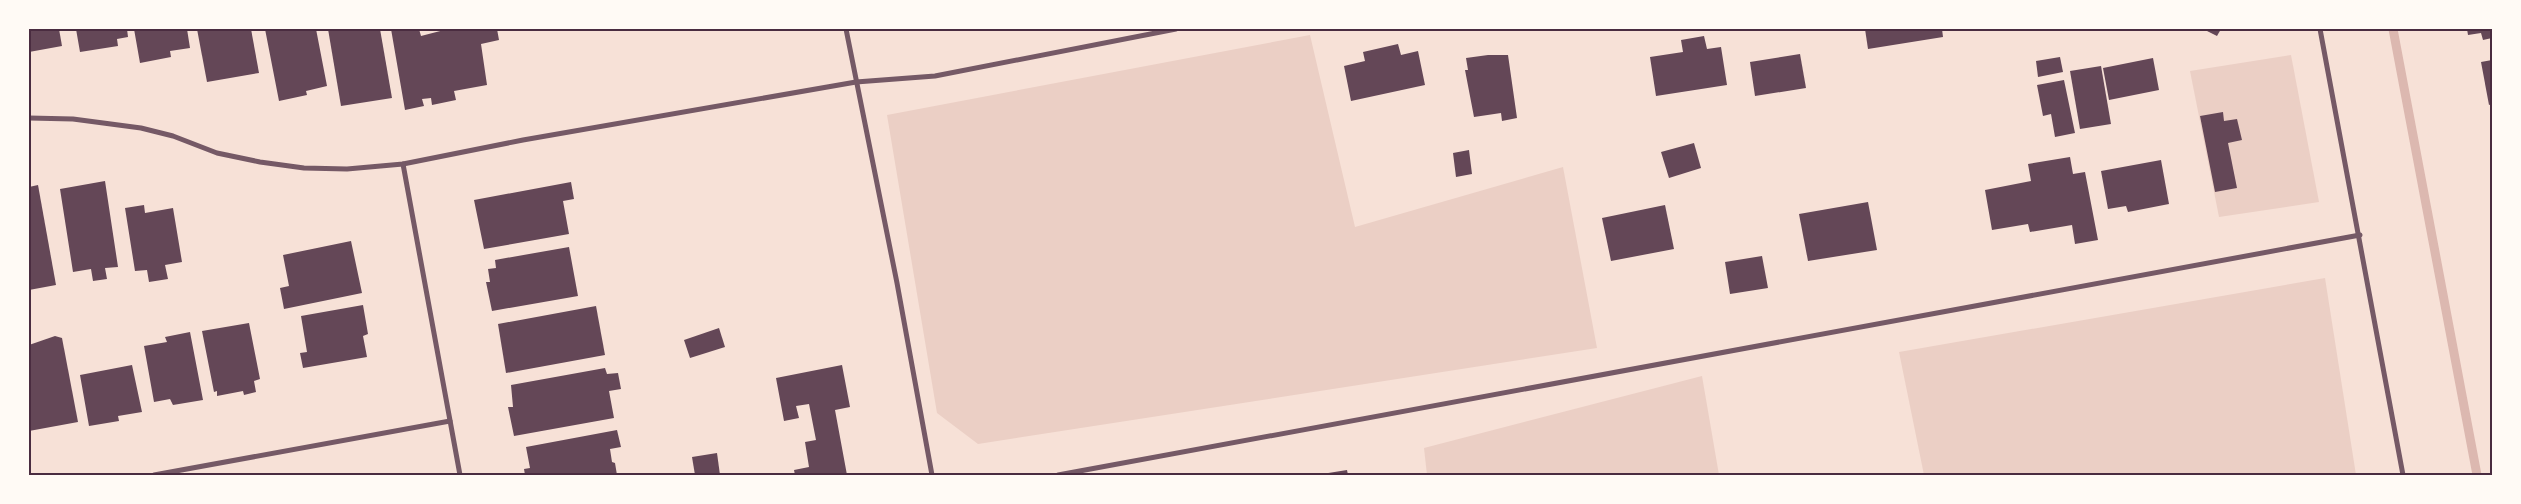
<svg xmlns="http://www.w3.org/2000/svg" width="2521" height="504" font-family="'Golos Text',sans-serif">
  <rect width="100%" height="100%" fill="#f7e1d7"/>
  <g fill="#ebcfc5">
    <polygon points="1310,35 1355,227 1563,167 1597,348 978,444 937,413 887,115"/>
    <polygon points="2291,55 2319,202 2219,217 2190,71"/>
    <polygon points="2325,278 2356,475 1924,475 1899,352"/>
    <polygon points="1702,376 1719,475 1427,475 1424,448"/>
  </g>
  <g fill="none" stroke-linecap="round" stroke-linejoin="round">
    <polyline stroke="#dcb8b0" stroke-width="9" points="2393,29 2477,475"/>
  </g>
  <g fill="#644757">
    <polygon points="29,29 59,29 62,46 29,52"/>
    <polygon points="76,29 127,29 128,37 117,39 118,46 80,52"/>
    <polygon points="134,29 187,29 190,48 170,51 171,57 140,63"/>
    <polygon points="197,29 251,29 259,73 207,82"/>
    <polygon points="265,29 316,29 327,86 306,91 307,95 279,101"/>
    <polygon points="328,29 380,29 392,98 341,106"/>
    <polygon points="391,29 419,29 421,36 448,29 497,29 499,40 481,44 487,85 454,91 456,100 432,105 431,98 422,99 424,106 405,110"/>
    <polygon points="1865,29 1942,29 1943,37 1868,49"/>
    <polygon points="2203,29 2221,29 2217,36"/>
    <polygon points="2467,29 2492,29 2492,38 2483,40 2481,33 2468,35"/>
    <polygon points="1704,36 1707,49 1721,47 1727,85 1656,96 1650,57 1683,52 1681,40"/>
    <polygon points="1398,44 1401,55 1418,51 1425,85 1351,101 1344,66 1365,61 1363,52"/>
    <polygon points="1800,54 1806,88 1755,96 1750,62"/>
    <polygon points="1488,55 1508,55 1517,118 1502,121 1501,113 1474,117 1465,70 1468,70 1466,58"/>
    <polygon points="2060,57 2063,72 2038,77 2036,61"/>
    <polygon points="2153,58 2159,90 2109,100 2103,68"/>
    <polygon points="2492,60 2492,104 2489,105 2481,62"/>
    <polygon points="2101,66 2111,124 2080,129 2070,71"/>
    <polygon points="2064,80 2075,133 2055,137 2051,114 2043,116 2037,85"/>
    <polygon points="2223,112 2224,121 2237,119 2242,140 2228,143 2237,188 2215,192 2200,116"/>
    <polygon points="1694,143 1701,168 1669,178 1661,152"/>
    <polygon points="1469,150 1472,174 1456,177 1453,153"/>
    <polygon points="2070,157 2073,174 2085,172 2098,240 2075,244 2072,225 2030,232 2028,224 1992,230 1985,190 2031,181 2028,164"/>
    <polygon points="2161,160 2169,204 2128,212 2126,206 2108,209 2101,171"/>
    <polygon points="105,181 118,267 105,268 107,279 93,281 91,269 73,272 60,189"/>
    <polygon points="571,182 574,199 563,201 569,234 484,249 474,200"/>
    <polygon points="38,185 56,285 29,290 29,187"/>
    <polygon points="1868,202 1877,250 1808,261 1799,214"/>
    <polygon points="144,205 145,213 173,208 182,262 165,265 168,279 149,282 147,270 135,271 125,208"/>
    <polygon points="1665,205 1674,249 1611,261 1602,218"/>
    <polygon points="351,241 362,293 284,309 280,288 289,286 283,255"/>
    <polygon points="569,247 578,296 492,311 486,282 490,282 488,269 496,268 495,260"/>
    <polygon points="1762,256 1768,288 1730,294 1725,262"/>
    <polygon points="363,305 368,334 363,336 367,357 303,368 300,353 307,352 301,316"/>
    <polygon points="596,306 605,355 506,373 498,324"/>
    <polygon points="249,323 260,379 254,381 256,392 244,395 243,391 217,396 217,391 214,392 202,331"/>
    <polygon points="719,328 725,347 690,358 684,340"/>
    <polygon points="190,332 203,400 173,405 170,399 154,402 144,346 167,342 165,337"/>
    <polygon points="55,336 62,338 78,422 29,431 29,345"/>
    <polygon points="132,365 142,412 118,416 119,421 89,426 80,375"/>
    <polygon points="842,365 850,407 835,410 847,475 795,475 794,470 809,467 805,442 816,440 809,404 796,406 799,418 784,421 776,378"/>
    <polygon points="605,368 607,374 618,373 621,389 609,391 614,418 514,436 508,407 513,407 511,385"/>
    <polygon points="617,430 621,447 610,449 612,462 615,463 617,475 525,475 524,469 530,468 526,447"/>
    <polygon points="717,453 720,475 695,475 692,457"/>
    <polygon points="1347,470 1348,475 1322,475 1322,474"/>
  </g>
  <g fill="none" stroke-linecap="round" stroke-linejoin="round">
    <g stroke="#755966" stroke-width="5">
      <polyline points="846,29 897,283 932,475"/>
      <polyline points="2320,29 2403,475"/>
      <polyline points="29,118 73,119 141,128 173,136 217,153 260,162 304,168 347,169 403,164 523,140 856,82 935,76 1176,29"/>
      <polyline points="403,164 460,475"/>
      <polyline points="154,475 450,421"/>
      <polyline points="1058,475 2360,235"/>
    </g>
  </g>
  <rect width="2521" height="504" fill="none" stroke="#fffaf5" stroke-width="60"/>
  <rect x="30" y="30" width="2461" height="444" fill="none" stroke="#4a2c40" stroke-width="2"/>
</svg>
